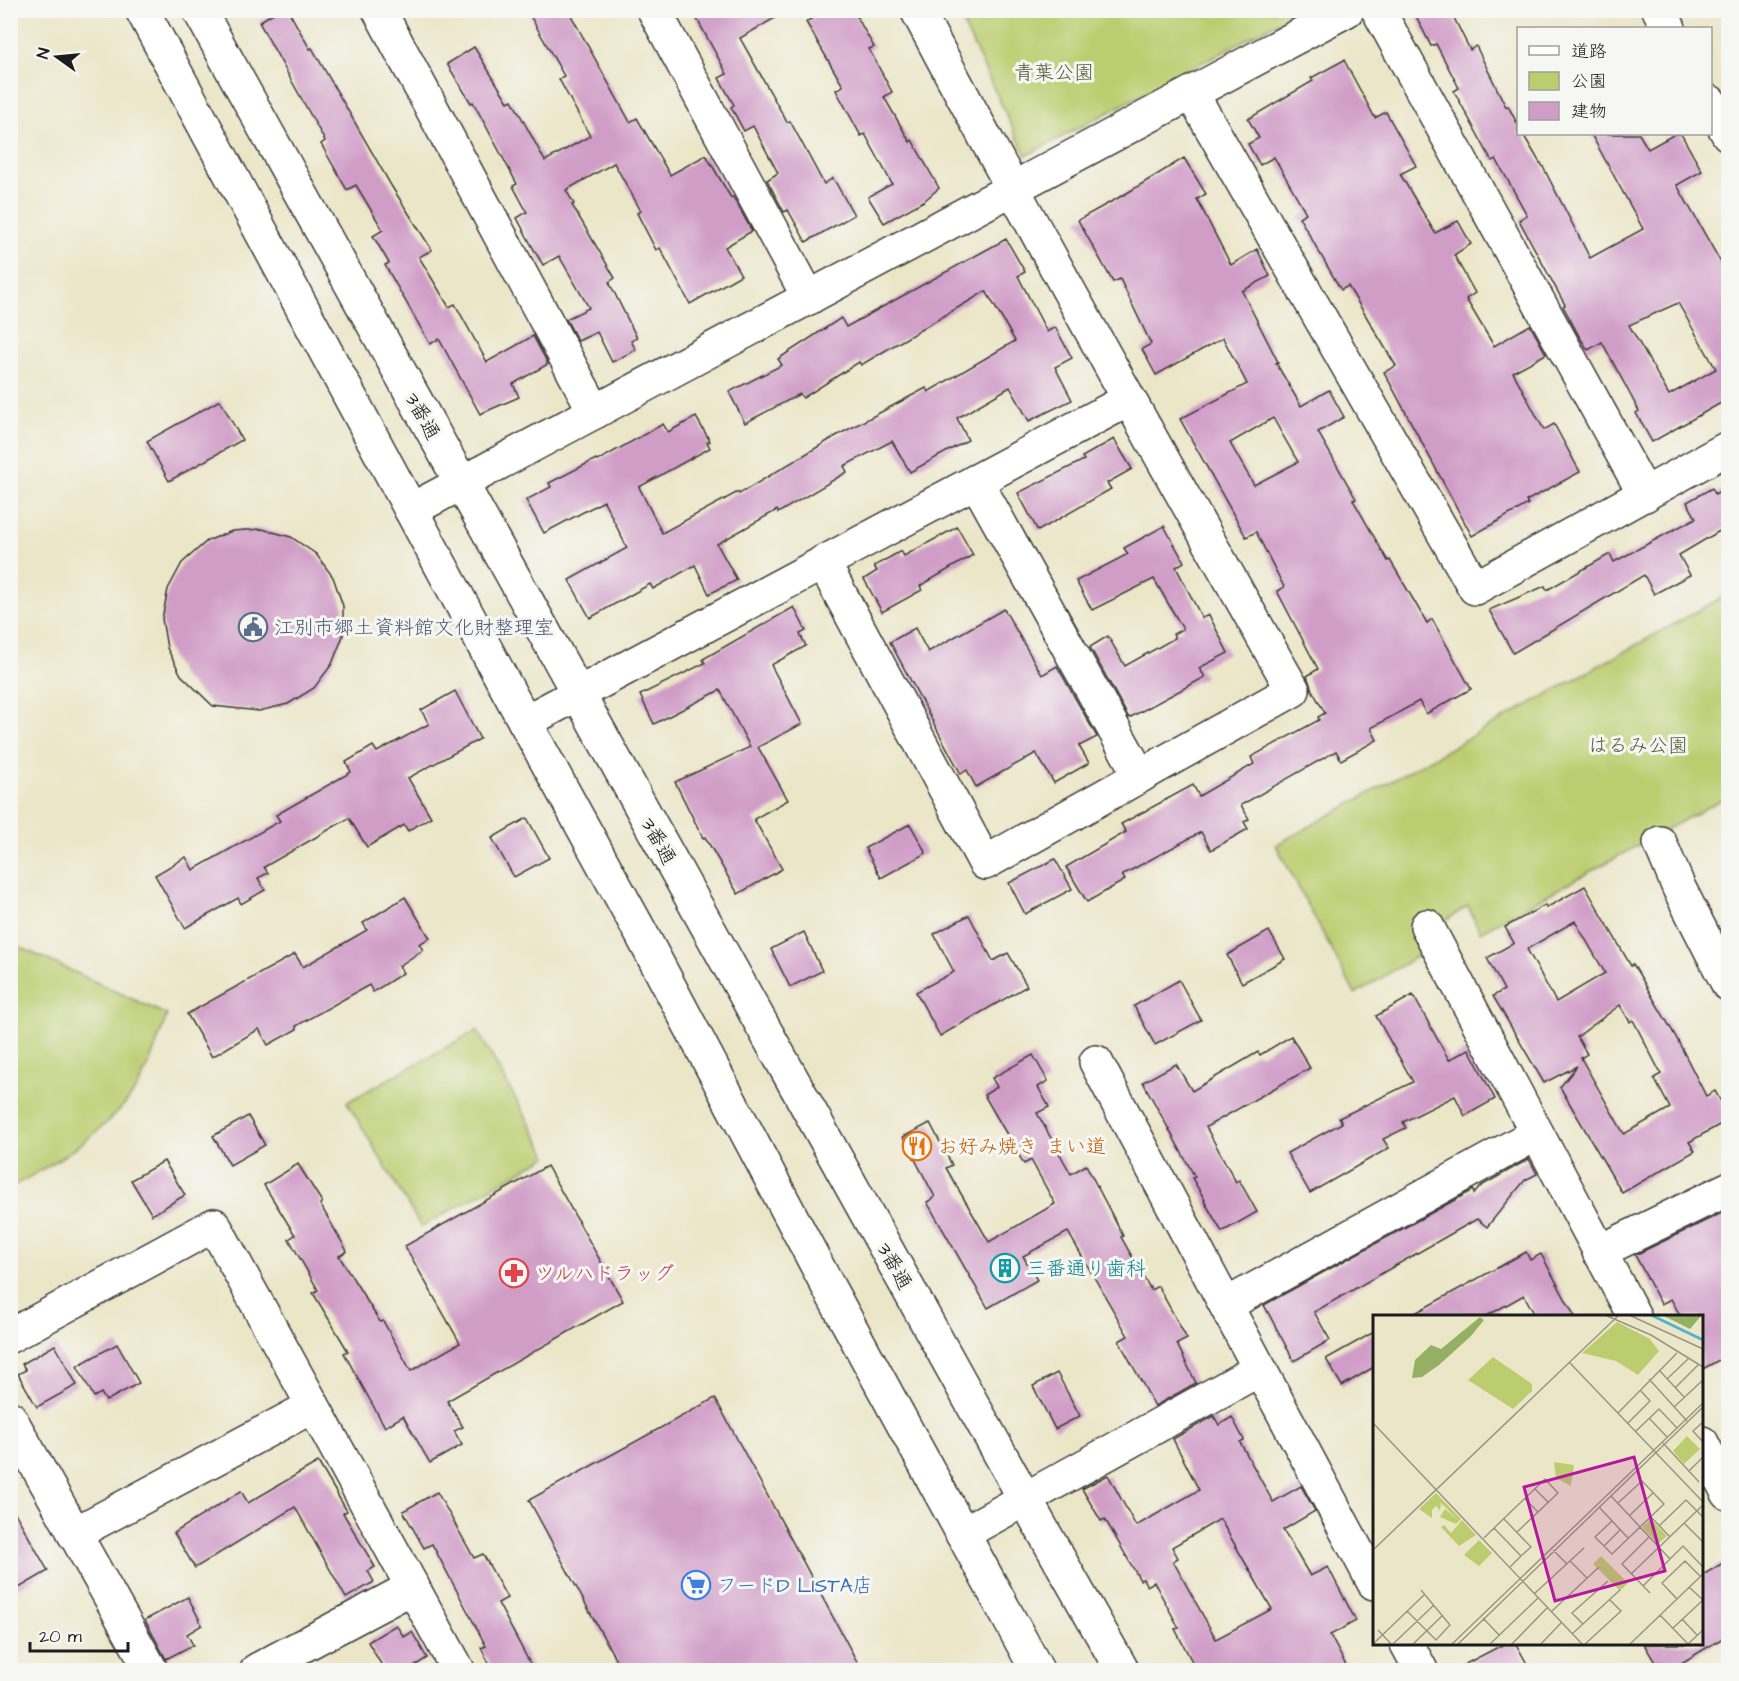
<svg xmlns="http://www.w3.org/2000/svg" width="1739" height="1681" font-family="'Architects Daughter','Klee One',sans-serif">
  <rect width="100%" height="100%" fill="#f6f6f2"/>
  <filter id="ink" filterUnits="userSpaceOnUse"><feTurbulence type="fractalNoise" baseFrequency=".0167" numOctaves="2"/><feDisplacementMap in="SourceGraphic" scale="12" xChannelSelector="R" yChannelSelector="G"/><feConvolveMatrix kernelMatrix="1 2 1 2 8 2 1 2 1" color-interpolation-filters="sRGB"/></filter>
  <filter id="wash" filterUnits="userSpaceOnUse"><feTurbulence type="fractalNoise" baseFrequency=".008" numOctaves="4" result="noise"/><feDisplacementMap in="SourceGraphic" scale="24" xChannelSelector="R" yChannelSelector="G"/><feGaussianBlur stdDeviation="1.35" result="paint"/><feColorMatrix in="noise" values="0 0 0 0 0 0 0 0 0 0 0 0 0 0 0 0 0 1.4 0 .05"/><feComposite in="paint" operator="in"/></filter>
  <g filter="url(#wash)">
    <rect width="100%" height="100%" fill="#ece6c9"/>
    <g fill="#bccd70" stroke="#6c7446" stroke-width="1.5">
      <polygon points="957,11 1299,11 1026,156"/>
      <polygon points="1728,594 1728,796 1480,932 1468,906 1445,921 1434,946 1355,994 1276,845"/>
      <path d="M 11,943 L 167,1015 C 157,1042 147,1076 129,1099 C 98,1137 53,1165 11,1187 Z"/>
      <polygon points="477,1030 548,1156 421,1227 347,1102"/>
    </g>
    <g id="blocks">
      <g fill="#d09dc7" fill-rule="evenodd">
        <polygon points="278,10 288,10 310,49 312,48 392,187 432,250 419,257 449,307 455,304 487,362 533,336 548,364 513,384 519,397 480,414 439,339 430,344 385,265 389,263 373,236 383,230 356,185 347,190 321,144 325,141 259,22"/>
        <polygon points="527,10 568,10 630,122 637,118 670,175 706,155 731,198 733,197 752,231 725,247 741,275 690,304 660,248 656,250 637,213 641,211 614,163 566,190 574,204 572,205 615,278 609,282 637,338 631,341 636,350 612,362 597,332 578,341 566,319 589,308 559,256 543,265 533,248 517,218 527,212 513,186 517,184 473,102 471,103 447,64 474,47 508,102 512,100 545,161 590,136 559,79 564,76"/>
        <polygon points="692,10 789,10 740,38 787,122 790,121 824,184 833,178 854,215 806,242 788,210 784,212 767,180 778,173 753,126 744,131 731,107 734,105 719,78 727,74"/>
        <polygon points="826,10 853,10 874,47 869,49 892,92 884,97 910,142 912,140 939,188 924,201 884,223 868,197 892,184 865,134 861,136 836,90 843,86 806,22"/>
        <path d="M 1413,10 L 1450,10 L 1470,50 L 1476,46 L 1506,107 L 1508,106 L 1518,125 L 1518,134 L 1523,134 L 1540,163 L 1541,163 L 1590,258 L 1643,229 L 1591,134 L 1639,134 L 1648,149 L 1675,134 L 1681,134 L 1702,171 L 1677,185 L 1728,275 L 1728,399 L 1652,442 L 1636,413 L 1639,411 L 1602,342 L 1588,350 L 1579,336 L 1563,306 L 1565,305 L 1519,220 L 1527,215 L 1496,159 L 1492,161 L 1454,91 L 1459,88 L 1436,44 L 1431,46 ZM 1678,303 L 1716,369 L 1669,395 L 1629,325 Z"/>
        <polygon points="1344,60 1375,118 1386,112 1416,166 1400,174 1435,233 1458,221 1471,244 1454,255 1475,293 1466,299 1494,346 1530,325 1546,354 1513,372 1544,430 1554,424 1580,472 1526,501 1528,504 1472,536 1384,372 1396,366 1348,286 1341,290 1299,217 1306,213 1274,157 1260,165 1248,144 1259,138 1248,119 1313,81 1311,78"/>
        <path d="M 1184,158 L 1206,194 L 1197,199 L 1231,265 L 1257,249 L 1270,276 L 1242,291 L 1278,362 L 1276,363 L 1301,406 L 1329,390 L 1344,417 L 1318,432 L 1356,499 L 1353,500 L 1388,561 L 1390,560 L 1427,623 L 1432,619 L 1471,689 L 1426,714 L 1419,701 L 1371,728 L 1377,740 L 1341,760 L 1336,751 L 1241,805 L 1249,819 L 1244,822 L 1248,829 L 1211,850 L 1201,832 L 1122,875 L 1125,880 L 1087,902 L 1066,867 L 1126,832 L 1121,824 L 1193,785 L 1199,796 L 1254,764 L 1251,757 L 1319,720 L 1318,717 L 1325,713 L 1312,690 L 1307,676 L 1318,669 L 1277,591 L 1284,587 L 1256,532 L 1246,537 L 1180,419 L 1247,384 L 1223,338 L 1156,375 L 1142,349 L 1151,344 L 1120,279 L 1113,282 L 1078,220 L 1127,193 ZM 1273,418 L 1298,462 L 1254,485 L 1230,443 Z"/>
        <polygon points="1006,239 1025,272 1018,276 1047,332 1055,327 1072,358 1055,367 1072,400 1029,421 1010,387 957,418 968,440 910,472 892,441 844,466 847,472 778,513 777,510 717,544 737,580 709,594 695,565 653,589 650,584 590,618 569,580 627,548 604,501 544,533 526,500 551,487 549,483 596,459 597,461 663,424 668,432 696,417 710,441 707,442 710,448 639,487 662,533 738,492 739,494 836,436 926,388 928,392 1015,341 986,291 861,365 859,362 803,398 800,394 745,423 729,392 782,365 778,359 841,318 846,327"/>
        <polygon points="220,400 242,440 169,481 147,441"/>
        <polygon points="1114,439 1132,469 1107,483 1111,489 1038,531 1018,493 1084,460 1082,457"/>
        <polygon points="1728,486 1728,526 1679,555 1690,575 1654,594 1644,575 1513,653 1489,610 1545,586 1547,590 1610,554 1614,562 1696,518 1687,502 1712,488 1715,494"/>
        <polygon points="1164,526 1184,562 1176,567 1202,618 1209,615 1228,653 1199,668 1205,677 1129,718 1090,647 1108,636 1125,666 1175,638 1173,634 1183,629 1154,579 1092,610 1076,581 1128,554 1124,548"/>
        <polygon points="957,527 973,555 920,586 922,590 882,612 864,579 877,571 874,566 901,551 904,556"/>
        <polygon points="262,529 291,537 316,554 333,577 343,606 343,636 332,664 314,688 288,704 259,711 213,706 181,675 167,648 162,619 168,589 182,563 207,541 232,531"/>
        <polygon points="794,607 806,631 800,634 806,646 771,665 802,724 758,747 788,800 754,819 782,869 738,894 705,837 703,838 675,782 750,747 720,690 654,724 640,695 705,663 703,659"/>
        <polygon points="1004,609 1042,675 1057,666 1097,737 1079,746 1089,763 1054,783 1036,753 976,787 967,770 961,774 890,642 915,628 928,652"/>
        <polygon points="455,691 480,739 408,778 431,817 408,831 404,825 367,847 349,818 264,867 268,873 258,878 265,890 241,904 238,898 185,928 155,875 186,857 193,870 280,821 276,815 351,772 346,762 373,746 377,752 429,724 421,710"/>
        <polygon points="527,818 549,858 514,877 492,838"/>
        <polygon points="910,824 926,853 881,878 865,848"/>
        <polygon points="1055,859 1072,889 1025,914 1009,883"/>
        <path d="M 1585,886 L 1631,966 L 1633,964 L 1676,1037 L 1706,1096 L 1715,1091 L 1728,1114 L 1728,1120 L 1689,1142 L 1695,1151 L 1622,1193 L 1560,1087 L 1577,1066 L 1544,1083 L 1493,996 L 1504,990 L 1487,958 L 1514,943 L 1505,927 L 1545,905 L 1546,908 ZM 1575,921 L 1605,973 L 1556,1002 L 1527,949 ZM 1620,1005 L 1630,1022 L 1633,1020 L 1661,1074 L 1654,1078 L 1670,1108 L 1624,1134 L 1581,1058 L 1587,1054 L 1577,1037 Z"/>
        <polygon points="405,897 430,938 419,944 423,950 399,966 403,973 373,992 369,985 296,1026 297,1029 268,1045 259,1029 212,1057 187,1014 295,954 303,967 367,930 363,923"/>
        <polygon points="969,915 993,961 1008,953 1027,986 940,1036 916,992 954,972 934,934"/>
        <polygon points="1269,931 1285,959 1242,983 1227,955"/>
        <polygon points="804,932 822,971 790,987 771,949"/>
        <polygon points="1179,980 1201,1020 1155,1045 1134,1006"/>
        <polygon points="1413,995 1449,1060 1469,1049 1495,1099 1465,1116 1455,1096 1403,1122 1406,1128 1383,1139 1389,1148 1310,1193 1287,1153 1342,1123 1339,1118 1413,1082 1376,1016"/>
        <polygon points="1291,1036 1310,1068 1206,1127 1236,1182 1239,1180 1257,1212 1222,1232 1204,1201 1205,1200 1192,1178 1195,1177 1143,1082 1176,1064 1192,1091 1258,1052 1260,1055"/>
        <polygon points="1033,1055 1048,1081 1038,1087 1049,1107 1037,1113 1071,1174 1086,1165 1123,1236 1121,1237 1151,1290 1158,1286 1187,1339 1177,1344 1196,1383 1155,1406 1119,1341 1128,1336 1068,1232 1023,1256 1037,1280 988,1308 927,1202 935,1197 903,1137 930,1123 952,1165 946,1168 989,1242 1055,1204 1031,1160 1024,1164 984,1095 997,1087 992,1078"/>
        <polygon points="248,1116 265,1145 230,1165 213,1136"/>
        <polygon points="1529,1159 1537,1174 1525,1180 1487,1227 1477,1219 1314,1312 1330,1340 1294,1361 1264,1305 1473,1190 1474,1194 1481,1186"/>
        <polygon points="164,1161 185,1195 152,1215 131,1180"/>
        <polygon points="298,1164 322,1202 320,1204 347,1251 339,1256 380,1322 383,1321 411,1371 460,1343 405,1246 547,1166 623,1301 447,1401 463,1427 454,1431 462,1445 430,1463 403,1416 385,1427 344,1353 348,1351 313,1293 318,1290 289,1239 295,1235 264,1185"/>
        <polygon points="1728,1210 1728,1355 1701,1370 1701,1317 1681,1317 1671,1299 1661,1304 1635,1255"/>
        <polygon points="1526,1252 1530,1260 1541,1254 1575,1317 1536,1317 1524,1295 1485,1317 1408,1317"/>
        <polygon points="1374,1332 1374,1367 1342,1386 1326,1359"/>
        <polygon points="117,1344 139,1383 106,1401 101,1393 94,1397 77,1366"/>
        <polygon points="55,1345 77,1385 37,1407 18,1374 26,1370 22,1364"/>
        <polygon points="1057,1373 1080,1416 1055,1429 1033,1386"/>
        <polygon points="715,1398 862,1671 622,1671 529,1500"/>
        <path d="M 1214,1416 L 1219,1425 L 1232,1417 L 1244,1440 L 1240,1442 L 1273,1502 L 1301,1486 L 1315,1511 L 1283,1530 L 1310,1576 L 1328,1567 L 1356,1621 L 1330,1635 L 1349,1671 L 1197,1671 L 1175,1629 L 1179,1628 L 1154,1582 L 1147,1586 L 1143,1579 L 1140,1580 L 1105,1519 L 1101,1521 L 1082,1489 L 1108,1475 L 1136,1526 L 1199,1490 L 1173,1439 ZM 1220,1519 L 1272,1609 L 1216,1639 L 1173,1561 L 1178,1558 L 1172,1547 Z"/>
        <polygon points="318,1462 347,1511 343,1513 375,1567 368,1571 374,1582 346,1598 295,1507 195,1568 174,1533 241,1491 248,1503"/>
        <polygon points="437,1492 474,1558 483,1554 507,1598 498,1603 534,1671 493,1671 481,1648 486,1646 432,1544 424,1548 403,1511"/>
        <polygon points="10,1504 48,1571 19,1588 10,1573"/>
        <polygon points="1728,1560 1728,1635 1668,1671 1660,1671 1644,1644 1701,1644 1701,1576"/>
        <polygon points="188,1597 202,1625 187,1634 193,1645 166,1659 145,1620"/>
        <polygon points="396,1625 404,1637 412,1632 427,1658 407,1671 385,1671 368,1642"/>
        <polygon points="1504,1644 1516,1644 1531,1671 1452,1671"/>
      </g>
    </g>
  </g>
  <g filter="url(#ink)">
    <use href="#blocks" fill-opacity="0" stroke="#3b3a36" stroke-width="1.5"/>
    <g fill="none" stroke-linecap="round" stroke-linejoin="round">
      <g stroke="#3b3a36" stroke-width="36">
        <g id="street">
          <polyline points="379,10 595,412"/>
          <polyline points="654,10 809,298"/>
          <polyline points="1378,10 1645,495"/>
          <polyline points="1659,10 1669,28"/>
          <polyline points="1192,94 1475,588 1728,448"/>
          <polyline points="1710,102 1728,134"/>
          <polyline points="976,481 1140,776"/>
          <polyline points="411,510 1347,10"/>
          <path d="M 823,562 L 985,863 L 1293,690 C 1165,465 1038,239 917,10"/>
          <polyline points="525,722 1128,400"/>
          <polyline points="1660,843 1679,888 1728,984"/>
          <polyline points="1427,926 1634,1316"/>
          <polyline points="1096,1062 1374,1583"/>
          <polyline points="1599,1252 1728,1189"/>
          <polyline points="1226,1305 1536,1134"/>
          <polyline points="10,1336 214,1225 458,1670"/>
          <polyline points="10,1418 151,1670"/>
          <polyline points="1702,1443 1728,1493"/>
          <polyline points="74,1534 313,1406"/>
          <polyline points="962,1534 1260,1369"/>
          <polyline points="1407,1644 1421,1670"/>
          <polyline points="257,1670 413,1587"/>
        </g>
      </g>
      <g stroke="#3b3a36" stroke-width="36">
        <g id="secondary">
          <polyline points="142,10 525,722 641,933 830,1290 1037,1670"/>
          <polyline points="199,10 1025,1499 1122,1670"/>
        </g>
      </g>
      <use href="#street" stroke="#fff" stroke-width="33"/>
      <use href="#secondary" stroke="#fff" stroke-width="33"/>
    </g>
  </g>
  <defs>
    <g id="civic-ring" transform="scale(1.5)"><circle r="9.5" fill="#f6f6f2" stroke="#5c6f8a" stroke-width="1.5"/><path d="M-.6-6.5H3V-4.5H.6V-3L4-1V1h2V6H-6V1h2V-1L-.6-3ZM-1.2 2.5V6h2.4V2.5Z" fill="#5c6f8a"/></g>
    <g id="restaurant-ring" transform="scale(1.5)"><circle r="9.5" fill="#f6f6f2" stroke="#e8710a" stroke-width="1.5"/><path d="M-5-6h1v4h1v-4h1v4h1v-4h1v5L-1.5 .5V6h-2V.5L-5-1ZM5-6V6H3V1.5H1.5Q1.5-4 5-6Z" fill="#e8710a"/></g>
    <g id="building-ring" transform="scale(1.5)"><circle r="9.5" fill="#f6f6f2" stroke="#0f9aa8" stroke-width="1.5"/><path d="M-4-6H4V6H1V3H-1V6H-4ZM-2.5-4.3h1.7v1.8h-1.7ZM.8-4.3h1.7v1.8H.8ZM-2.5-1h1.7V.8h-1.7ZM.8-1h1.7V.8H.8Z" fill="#0f9aa8"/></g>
    <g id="pharmacy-ring" transform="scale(1.5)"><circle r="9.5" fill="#f6f6f2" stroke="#e0444e" stroke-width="1.5"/><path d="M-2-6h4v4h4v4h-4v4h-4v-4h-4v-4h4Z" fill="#e0444e"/></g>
    <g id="supermarket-ring" transform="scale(1.5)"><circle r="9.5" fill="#f6f6f2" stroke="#3f7fe0" stroke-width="1.5"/><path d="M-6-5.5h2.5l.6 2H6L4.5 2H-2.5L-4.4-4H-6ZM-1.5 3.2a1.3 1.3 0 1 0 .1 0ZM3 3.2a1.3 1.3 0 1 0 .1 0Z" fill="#3f7fe0"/></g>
  </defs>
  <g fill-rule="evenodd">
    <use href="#civic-ring" x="253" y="627"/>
    <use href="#restaurant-ring" x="917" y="1146"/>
    <use href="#building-ring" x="1005" y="1268"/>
    <use href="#pharmacy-ring" x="514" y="1273"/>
    <use href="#supermarket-ring" x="696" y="1585"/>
  </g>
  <g text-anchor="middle" stroke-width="6" stroke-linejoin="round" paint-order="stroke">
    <g font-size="20" fill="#545a39" stroke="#f6f6f2">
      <text x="1054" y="79">青葉公園</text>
      <text x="1638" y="752">はるみ公園</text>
    </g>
    <g font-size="20" fill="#1c1c1c" stroke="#f6f6f2">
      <text transform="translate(423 416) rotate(61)" y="7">3番通</text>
      <text transform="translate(659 841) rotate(61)" y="7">3番通</text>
      <text transform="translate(895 1266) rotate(61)" y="7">3番通</text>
    </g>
    <g font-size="20" fill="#4e5e75" stroke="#f6f6f2" text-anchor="start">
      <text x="274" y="634">江別市郷土資料館文化財整理室</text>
    </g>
    <g font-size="20" fill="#c56008" stroke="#f6f6f2" text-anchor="start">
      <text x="938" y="1153">お好み焼き まい道</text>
    </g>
    <g font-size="20" fill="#0d838f" stroke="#f6f6f2" text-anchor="start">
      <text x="1026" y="1275">三番通り歯科</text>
    </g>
    <g font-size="20" fill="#be3a42" stroke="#f6f6f2" text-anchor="start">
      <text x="535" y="1280">ツルハドラッグ</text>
    </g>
    <g font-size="20" fill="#366cbe" stroke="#f6f6f2" text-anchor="start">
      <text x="717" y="1592">フードD LISTA店</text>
    </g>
  </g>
  <g transform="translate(1373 1315)">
    <rect width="330" height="330" fill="#ece6c9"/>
    <path d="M 244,7 L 277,24 L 286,36 L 265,60 L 243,46 L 209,38 ZM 120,42 L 159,69 L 159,76 L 140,94 L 95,65 ZM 314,121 L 327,134 L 311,149 L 300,136 ZM 181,147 L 201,150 L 198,171 L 183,163 ZM 63,178 L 88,204 L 83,209 L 67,202 L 72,194 L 85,205 L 68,188 L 67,196 L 63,191 L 59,195 L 59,203 L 46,194 ZM 278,204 L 294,221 L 285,229 L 269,212 ZM 89,205 L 103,220 L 86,231 L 68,212 L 71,210 L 78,218 ZM 106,225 L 119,238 L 106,251 L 91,240 ZM 228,241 L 255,268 L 247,276 L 220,249 Z" fill="#bccd70"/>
    <path d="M 289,0 L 329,0 L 317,14 ZM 107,2 L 111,5 L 98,21 L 66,50 L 49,62 L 39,63 L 42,45 L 58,30 L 68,34 Z" fill="#95b062"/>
    <path fill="none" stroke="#50b3cf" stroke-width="3" d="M 278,0 L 330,25"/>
    <path fill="none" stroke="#999584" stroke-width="1.5" d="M 232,0 L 278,20 L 330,52M 256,0 L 330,34M 197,48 L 330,187M 286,55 L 311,82M 276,64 L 314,106M 294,64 L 315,44M 302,73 L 325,50M 301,92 L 330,65M 245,98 L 304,38M 276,103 L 294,122M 330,107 L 320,116 L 330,127M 0,108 L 210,330M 255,108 L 277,86 L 268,76M 263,116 L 286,94 L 304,113M 290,128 L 326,167M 316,156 L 330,142M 162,174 L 175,187M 238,181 L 297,244M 152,184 L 165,197M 226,192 L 255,223M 256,201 L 280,178M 278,202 L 297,222M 131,204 L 158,232 L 148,241M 239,206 L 222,222 L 239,239 L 291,189 L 269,166 L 245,188M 311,208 L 330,227M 286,211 L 313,185 L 330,202M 121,213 L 172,164 L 185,178 L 144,217M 276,222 L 249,249 L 277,278M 111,223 L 121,213 L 148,241 L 137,252M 231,231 L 247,215M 0,235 L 246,0M 180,235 L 194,249M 197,246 L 214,263M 258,259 L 330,190M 270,271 L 310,231 L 330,252M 316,272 L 330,285M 161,279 L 211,233M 304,284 L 289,268 L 312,246 L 327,261M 34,296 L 63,325 L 77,310 L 48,275M 178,297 L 226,252M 287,300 L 316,330M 110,303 L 126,320M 309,304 L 324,320M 210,309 L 199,298 L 235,266M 300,313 L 330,285M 5,315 L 19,330 L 61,290M 199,319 L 247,275M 0,329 L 51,280M 315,329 L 330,315M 39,330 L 70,300M 78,330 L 330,88M 84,330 L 330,92M 116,330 L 165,283M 138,330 L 174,293M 167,330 L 188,308M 211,330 L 248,296 L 237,285M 256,330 L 330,259"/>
    <path fill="#b5179e" fill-opacity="0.15" stroke="#b5179e" stroke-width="3" d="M 261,142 L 292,256 L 182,286 L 151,172 Z"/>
    <rect width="330" height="330" fill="none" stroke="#1c1c1c" stroke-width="3"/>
  </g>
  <rect width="1739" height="1681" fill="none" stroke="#f6f6f2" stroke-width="36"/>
  <rect x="1517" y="27" width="195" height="108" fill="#f6f6f2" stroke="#9f9f9c" stroke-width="1.5"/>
  <rect x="1529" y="46" width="30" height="9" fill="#ffffff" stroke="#9f9f9c" stroke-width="1.5"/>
  <text x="1571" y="57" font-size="18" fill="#1c1c1c">道路</text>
  <rect x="1529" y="72" width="30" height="18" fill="#bccd70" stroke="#9f9f9c" stroke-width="1.5"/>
  <text x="1571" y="87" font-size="18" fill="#1c1c1c">公園</text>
  <rect x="1529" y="102" width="30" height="18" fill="#d09dc7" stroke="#9f9f9c" stroke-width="1.5"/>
  <text x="1571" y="117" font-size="18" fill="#1c1c1c">建物</text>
  <g transform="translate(57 57) rotate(285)" stroke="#f6f6f2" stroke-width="4.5" paint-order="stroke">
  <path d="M0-4.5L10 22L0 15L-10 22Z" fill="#1c1c1c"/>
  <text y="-9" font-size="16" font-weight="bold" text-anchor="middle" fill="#1c1c1c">N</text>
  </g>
  <path d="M30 1642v9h98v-9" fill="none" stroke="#1c1c1c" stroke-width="3"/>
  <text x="39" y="1642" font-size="18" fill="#1c1c1c" stroke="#f6f6f2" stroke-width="4.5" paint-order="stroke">20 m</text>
</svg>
